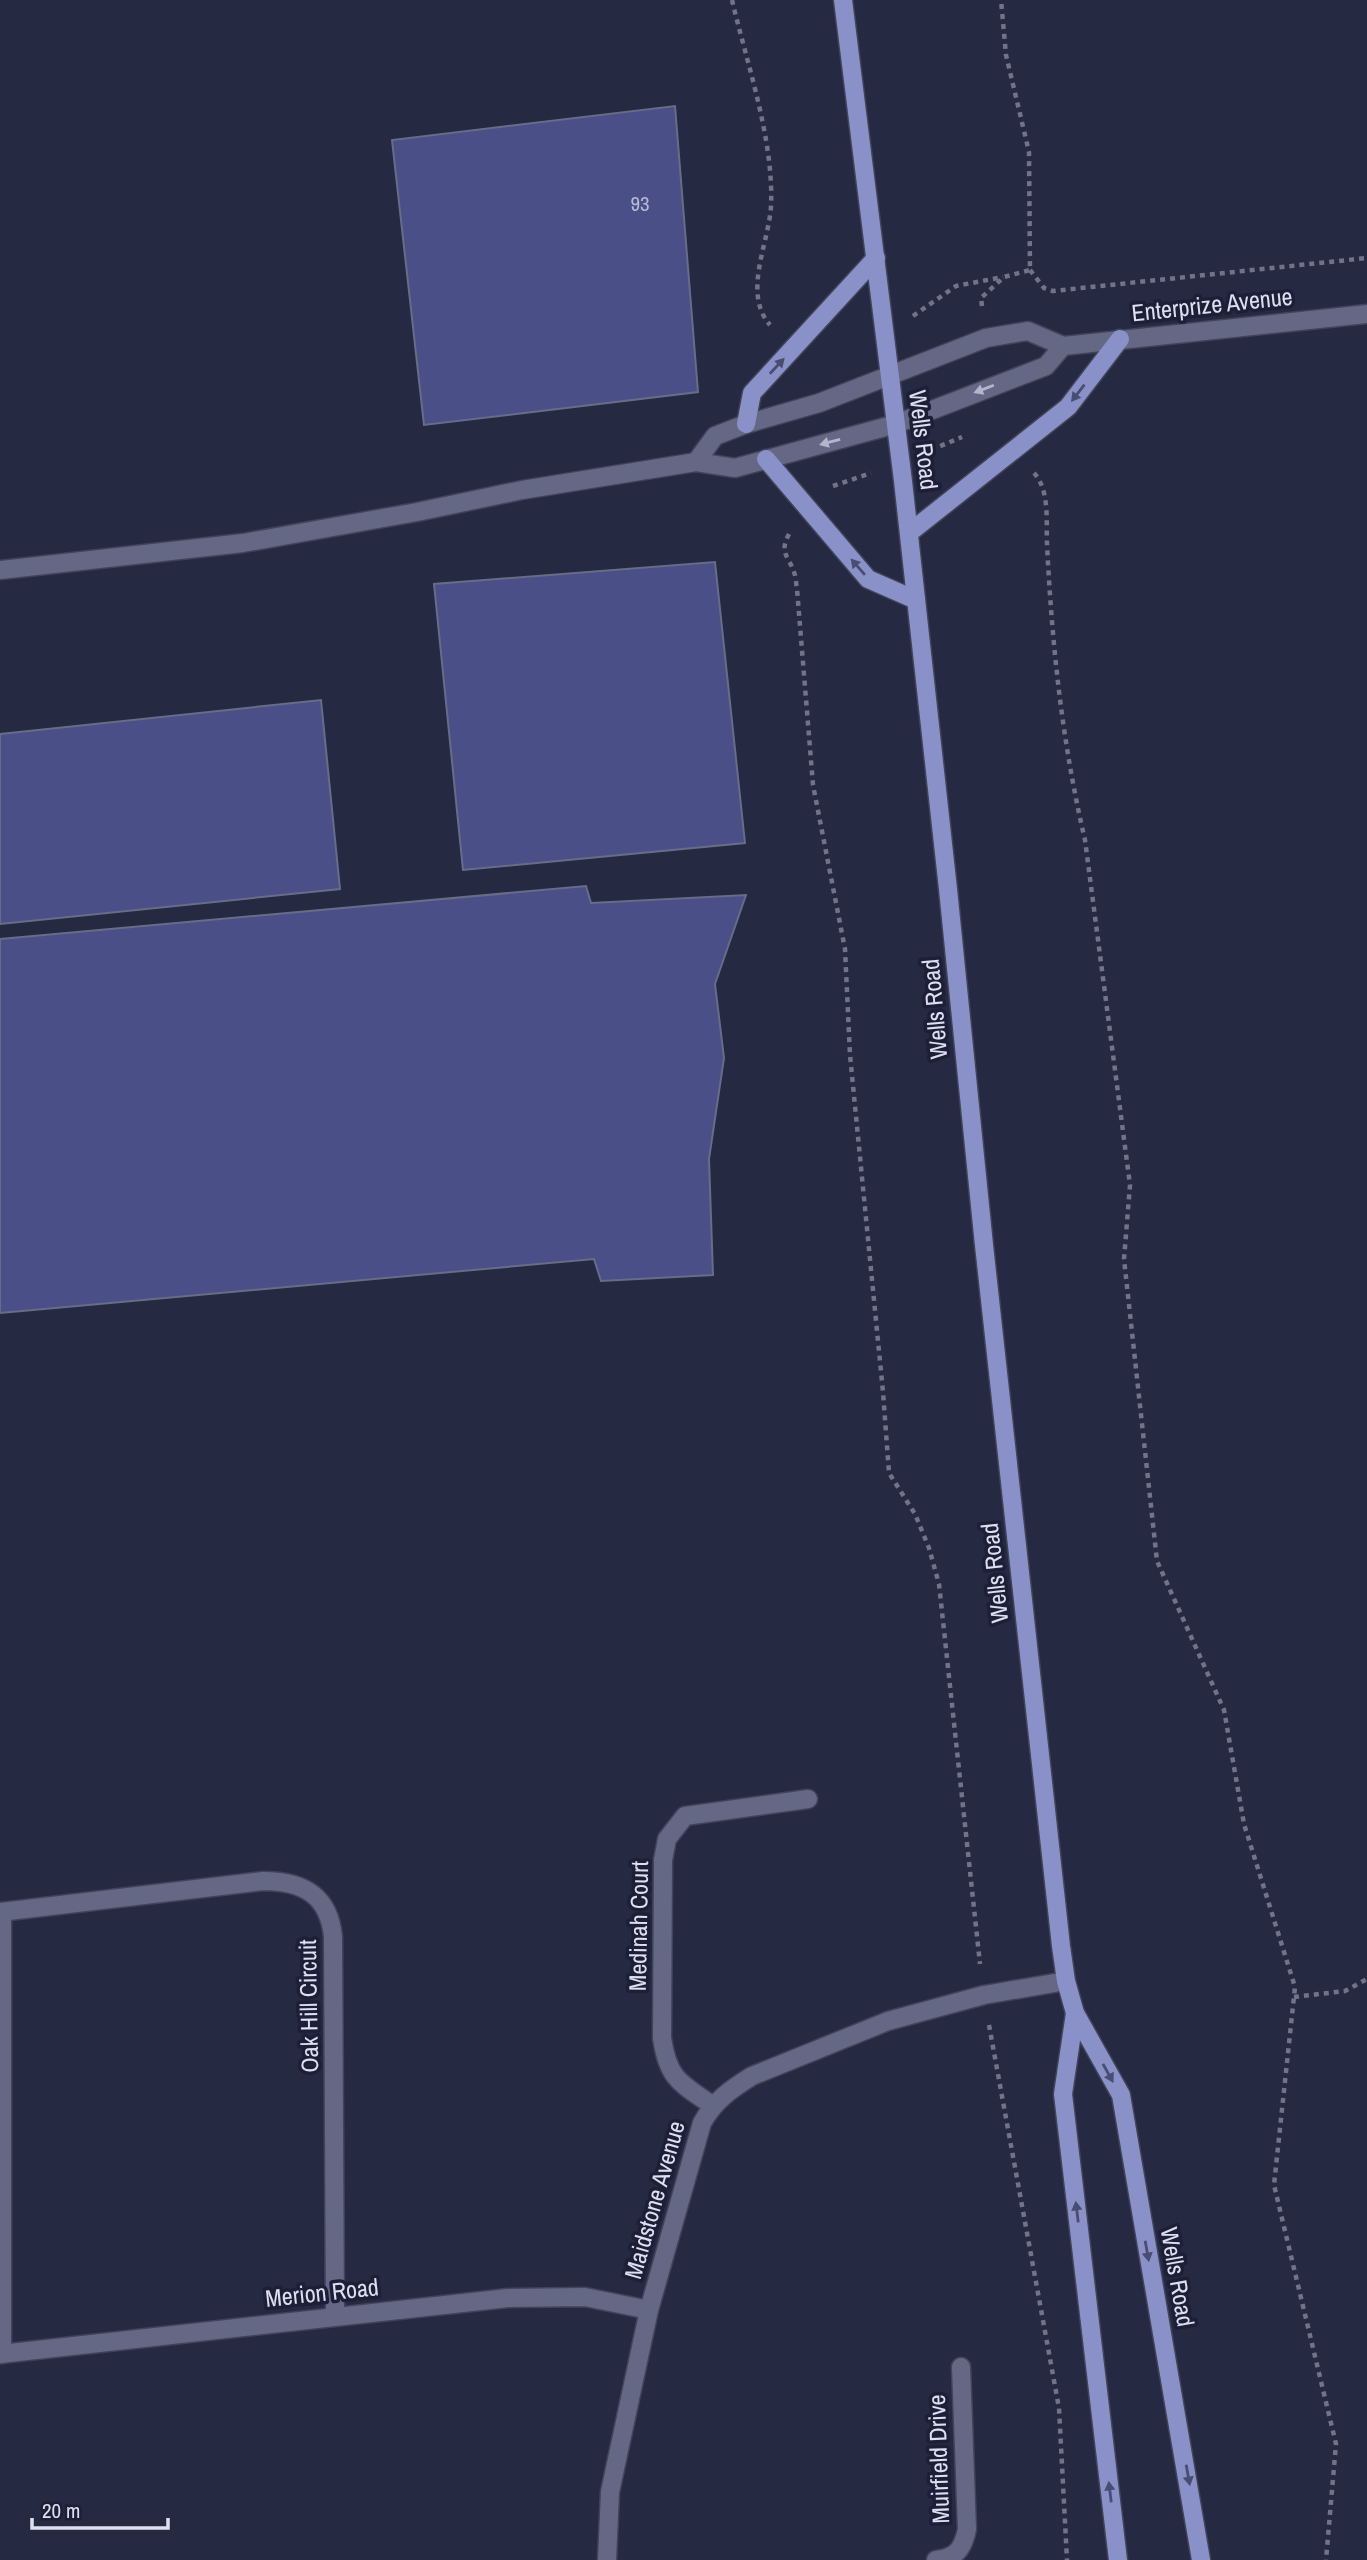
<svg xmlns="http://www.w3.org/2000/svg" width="1367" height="2560" font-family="'Archivo Narrow',sans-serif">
  <rect width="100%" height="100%" fill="#262942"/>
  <g fill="#4a4f87" stroke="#676c89" stroke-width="2">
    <polygon points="675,106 698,392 424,425 392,140"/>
    <polygon points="715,562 745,843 463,870 434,584"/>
    <polygon points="321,700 340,889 0,924 0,734"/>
    <polygon points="586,886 591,903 746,895 715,984 724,1058 709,1159 713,1275 601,1281 594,1259 0,1313 0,939"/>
  </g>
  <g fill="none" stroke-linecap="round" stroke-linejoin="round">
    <g stroke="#414358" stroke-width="21">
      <g id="minor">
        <polyline points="696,462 715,436 746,424 819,403 986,338 1028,331 1063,346 1367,314"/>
        <polyline points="0,570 243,543 417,512 522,490 696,462 735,468 896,424 1046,366 1063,346"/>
        <path d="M 0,1912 L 263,1881 C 303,1881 329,1895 333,1937 L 335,2316"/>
        <path d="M 712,2105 C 680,2083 668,2079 662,2038 L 663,1860 L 667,1839 L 685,1816 L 808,1799"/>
        <polyline points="0,2354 508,2298 585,2297 649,2310"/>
        <polyline points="2,2354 2,1912"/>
        <path d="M 607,2560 L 610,2492 L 649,2310 L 702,2123 C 714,2101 731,2089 752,2076 L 888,2021 L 984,1995 L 1066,1981"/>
        <path d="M 936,2560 C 956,2558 963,2549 967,2529 L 961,2367"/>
      </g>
    </g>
    <g stroke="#414358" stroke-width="21">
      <g id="major">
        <polyline points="843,0 903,481 948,889 984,1245 1061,1946 1066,1981 1075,2013 1121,2095 1201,2560"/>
        <polyline points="746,424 752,393 876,258"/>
        <polyline points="766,459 868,579 916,600"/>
        <polyline points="909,533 1068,407 1120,339"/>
        <polyline points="1075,2013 1063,2094 1118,2560"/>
      </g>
    </g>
    <g stroke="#717489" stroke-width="4.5" stroke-dasharray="5 5" stroke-linecap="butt">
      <path d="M 732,0 C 747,64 774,140 771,206 C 769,243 742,293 770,325"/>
      <polyline points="1030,270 1044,288 1053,291 1367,258"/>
      <polyline points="982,306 981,298 1004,277 1030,270 1029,152 1006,55 1001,0"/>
      <polyline points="913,316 956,286 1003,277"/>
      <polyline points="931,450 962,437"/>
      <path d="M 1034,473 C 1050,490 1046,522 1047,544 C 1052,645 1062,742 1085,840 L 1130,1185 L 1124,1259 L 1157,1561 L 1224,1710 L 1244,1824 L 1295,1987 L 1274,2185 L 1336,2444 L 1326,2560"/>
      <polyline points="833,486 871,473"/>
      <path d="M 789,534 C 779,553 788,555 794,572 C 796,577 796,584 797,589 L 813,785 L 845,949 L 850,1055 L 883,1392 L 889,1473 L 915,1514 L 929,1548 L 939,1584 L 980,1964"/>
      <polyline points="1294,1997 1345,1991 1367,1979"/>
      <polyline points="989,2025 1059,2408 1067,2560"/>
    </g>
    <use href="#minor" stroke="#646885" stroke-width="18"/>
    <use href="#major" stroke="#8a91c9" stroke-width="18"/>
  </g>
  <defs><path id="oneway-solid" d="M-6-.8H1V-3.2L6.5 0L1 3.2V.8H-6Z" transform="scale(1.75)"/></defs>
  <g fill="#494d72">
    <use href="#oneway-solid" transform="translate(777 366) rotate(-47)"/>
    <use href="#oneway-solid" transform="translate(1078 393) rotate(128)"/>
    <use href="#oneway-solid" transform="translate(858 567) rotate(-131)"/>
    <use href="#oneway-solid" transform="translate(1108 2073) rotate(61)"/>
    <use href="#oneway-solid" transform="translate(1077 2212) rotate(-97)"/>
    <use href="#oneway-solid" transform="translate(1147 2251) rotate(80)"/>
    <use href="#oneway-solid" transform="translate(1188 2475) rotate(80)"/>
    <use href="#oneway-solid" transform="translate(1110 2492) rotate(-97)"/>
  </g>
  <g fill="#b3b6cb">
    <use href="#oneway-solid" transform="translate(984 389) rotate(159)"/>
    <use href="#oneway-solid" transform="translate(830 442) rotate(165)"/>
  </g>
  <g text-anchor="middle" stroke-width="7" stroke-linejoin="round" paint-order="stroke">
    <g font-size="21" fill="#b9bcd6">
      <text x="640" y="211">93</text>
    </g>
    <g font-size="24" fill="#dee0f1" stroke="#1d1f38">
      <text transform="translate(1212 305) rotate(-6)" y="8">Enterprize Avenue</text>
      <text transform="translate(923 440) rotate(83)" y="8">Wells Road</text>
      <text transform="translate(935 1009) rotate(-95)" y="8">Wells Road</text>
      <text transform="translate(995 1573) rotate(-96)" y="8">Wells Road</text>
      <text transform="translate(639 1926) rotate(-89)" y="8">Medinah Court</text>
      <text transform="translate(309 2006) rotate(-91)" y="8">Oak Hill Circuit</text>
      <text transform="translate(655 2200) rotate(-74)" y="8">Maidstone Avenue</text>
      <text transform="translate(1177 2277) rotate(80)" y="8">Wells Road</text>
      <text transform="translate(322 2293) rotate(-6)" y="8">Merion Road</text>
      <text transform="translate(939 2459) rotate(-92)" y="8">Muirfield Drive</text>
    </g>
  </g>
  <path d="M32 2518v10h136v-10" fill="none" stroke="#dee0f1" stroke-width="3.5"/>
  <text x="42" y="2518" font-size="21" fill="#dee0f1" stroke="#1d1f38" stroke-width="5" paint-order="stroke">20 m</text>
</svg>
